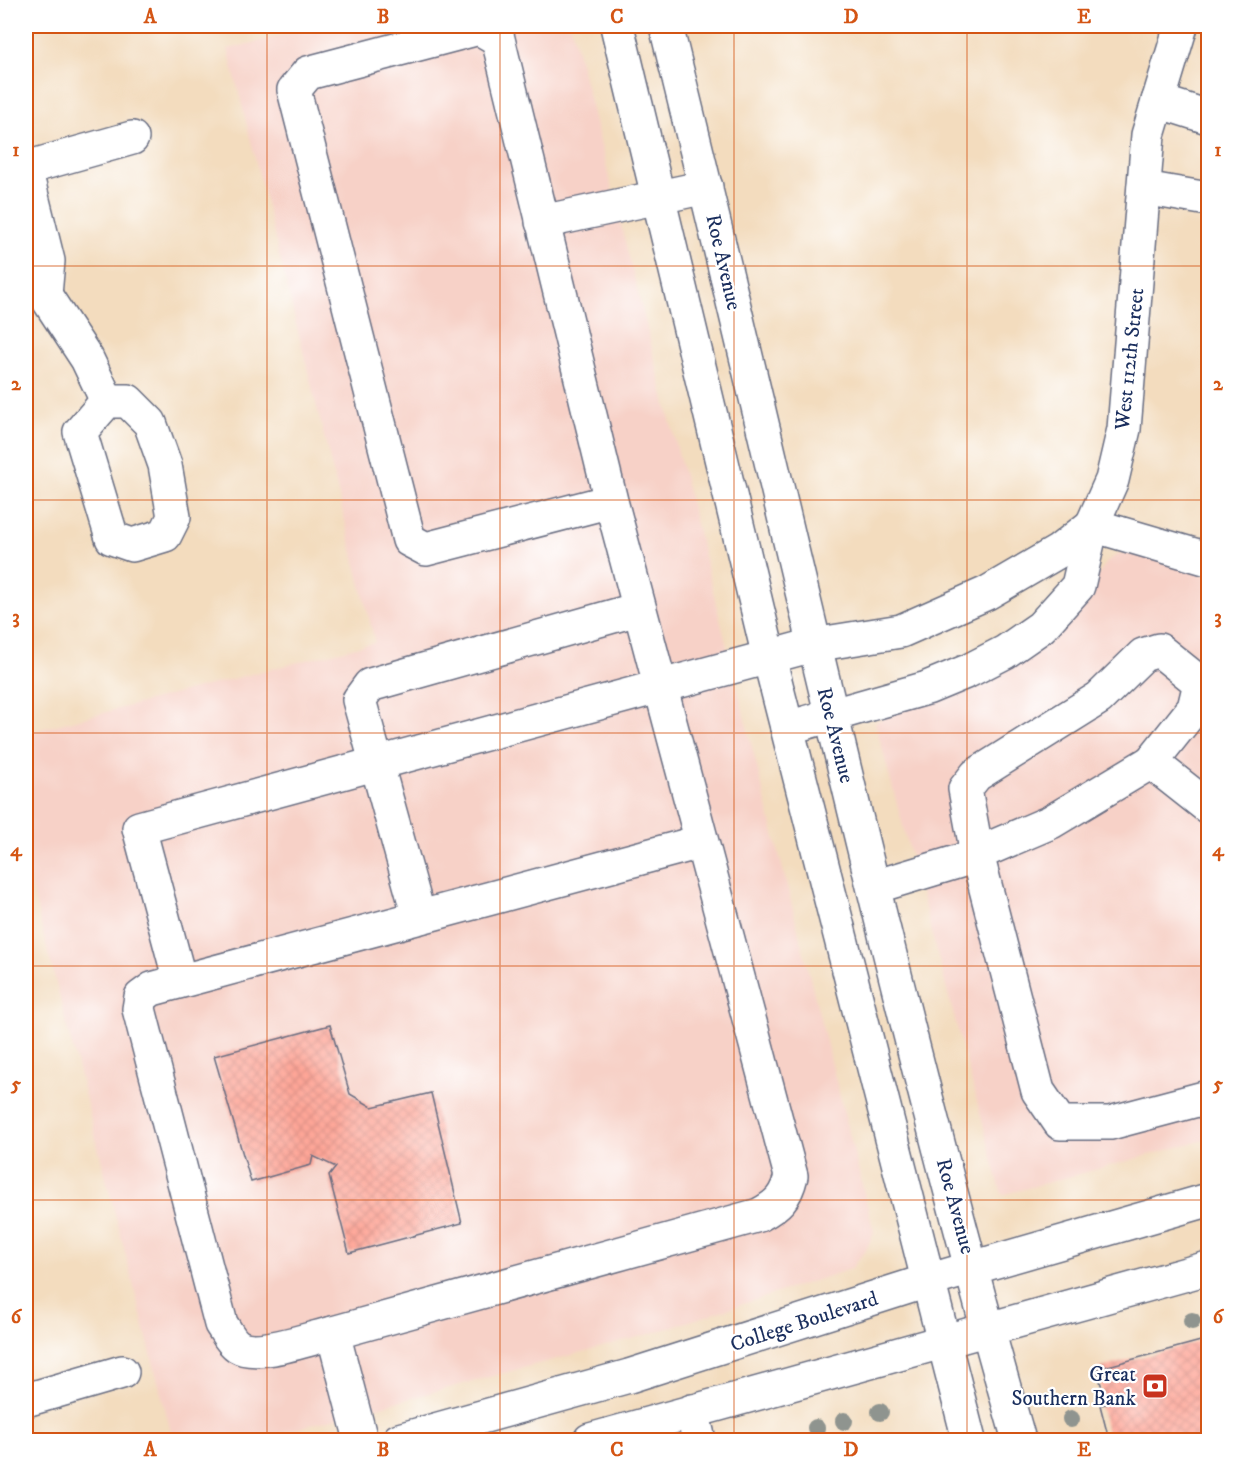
<svg xmlns="http://www.w3.org/2000/svg" width="1234" height="1466" font-family="'IM FELL DW Pica',serif">
  <defs>
    <pattern id="building-cross-hatch" width="8" height="8" patternUnits="userSpaceOnUse" patternTransform="scale(1.5)"><rect width="8" height="8" fill="#fea697"/><path d="M0 0l8 8M0 8l8-8" fill="none" stroke="#d98f85"/></pattern>
  </defs>
  <rect width="100%" height="100%" fill="#fff"/>
  <filter id="ink" filterUnits="userSpaceOnUse"><feTurbulence type="fractalNoise" baseFrequency=".0167" numOctaves="2"/><feDisplacementMap in="SourceGraphic" scale="12" xChannelSelector="R" yChannelSelector="G"/><feConvolveMatrix kernelMatrix="1 2 1 2 8 2 1 2 1" color-interpolation-filters="sRGB"/></filter>
  <filter id="wash" filterUnits="userSpaceOnUse"><feTurbulence type="fractalNoise" baseFrequency=".008" numOctaves="4" result="noise"/><feDisplacementMap in="SourceGraphic" scale="24" xChannelSelector="R" yChannelSelector="G"/><feGaussianBlur stdDeviation="1.35" result="paint"/><feColorMatrix in="noise" values="0 0 0 0 0 0 0 0 0 0 0 0 0 0 0 0 0 1.4 0 .05"/><feComposite in="paint" operator="in"/></filter>
  <g filter="url(#wash)">
    <rect width="100%" height="100%" fill="#f3dcbe"/>
    <g fill="#f7d1c7">
      <polygon points="319,26 571,26 874,1232 867,1248 851,1269 650,1334 254,1440 173,1440 26,866 26,733 375,642 228,49"/>
      <polygon points="1120,553 1138,553 1208,576 1208,1139 1002,1195 875,722 891,715 1094,580 1108,561"/>
    </g>
    <g id="blocks">
      <g fill="url(#building-cross-hatch)">
        <polygon points="330,1025 350,1094 372,1107 431,1093 462,1223 349,1253 329,1176 336,1167 313,1156 311,1165 251,1182 214,1056"/>
        <polygon points="1208,1339 1208,1440 1103,1440 1103,1437 1108,1436 1100,1405 1106,1404 1097,1369"/>
      </g>
    </g>
  </g>
  <g filter="url(#ink)">
    <use href="#blocks" fill-opacity="0" stroke="#676c80" stroke-width="1.5"/>
    <g fill="none" stroke-linecap="round" stroke-linejoin="round">
      <g stroke="#676c80" stroke-width="36">
        <g id="minor">
          <polyline points="1158,101 1208,117"/>
          <polyline points="26,168 132,138"/>
          <polyline points="26,172 48,261 45,295"/>
          <polyline points="1144,188 1208,199"/>
          <polyline points="542,222 706,187"/>
          <polyline points="26,282 45,295 87,359 107,401"/>
          <polygon points="107,401 128,401 150,423 165,465 174,517 165,535 132,545 112,538 80,432"/>
          <polyline points="1092,525 1208,559"/>
          <polyline points="787,728 927,688 968,671 1005,652 1041,627 1078,586 1092,525 1112,480 1124,429 1148,135 1181,26"/>
          <polyline points="1151,762 1194,708 1200,683 1159,650 1143,655 1099,698 976,775 965,789 977,854 1038,1091 1060,1123 1110,1123 1208,1097"/>
          <polyline points="874,887 960,861 1051,822 1151,762 1208,807"/>
          <polyline points="419,917 359,700 370,685 638,609"/>
          <polyline points="180,981 139,828 813,645 901,631 987,593 1059,551 1092,525"/>
          <path d="M 333,1333 C 311,1338 257,1358 238,1346 C 230,1341 226,1331 221,1324 L 139,1009 L 141,997 L 152,989 L 700,842"/>
          <polyline points="26,1400 122,1372"/>
          <polyline points="692,1411 699,1440"/>
          <path d="M 361,1440 L 333,1333 L 759,1215 C 778,1205 786,1197 791,1176 L 611,501 L 498,39 L 479,28 L 308,73 L 294,90 L 409,540 L 426,549 L 611,501"/>
        </g>
      </g>
      <g stroke="#676c80" stroke-width="36">
        <g id="major">
          <polyline points="617,26 769,657 969,1440"/>
          <path d="M 666,26 C 783,497 885,973 1019,1440"/>
          <polyline points="399,1440 629,1376 927,1281 1208,1200"/>
          <polyline points="590,1440 1208,1268"/>
        </g>
      </g>
      <use href="#minor" stroke="#fff" stroke-width="33"/>
      <use href="#major" stroke="#fff" stroke-width="33"/>
    </g>
    <g fill="#8f948f">
      <circle cx="1192" cy="1321" r="9"/>
      <circle cx="880" cy="1412" r="9"/>
      <circle cx="1071" cy="1419" r="9"/>
      <circle cx="844" cy="1421" r="9"/>
      <circle cx="816" cy="1428" r="9"/>
    </g>
  </g>
  <path fill="none" stroke="#d45514" stroke-width="1.5" stroke-opacity="0.55" d="M 267,26 L 267,1440M 500,26 L 500,1440M 734,26 L 734,1440M 967,26 L 967,1440M 26,266 L 1208,266M 26,500 L 1208,500M 26,733 L 1208,733M 26,966 L 1208,966M 26,1200 L 1208,1200"/>
  <defs>
    <g id="bank-square" transform="scale(1.35)"><rect x="-9" y="-9" width="18" height="18" rx="4" fill="#c8321e" stroke="#fff"/><path d="M-6-4H6V4H-6ZM0-2.3a2.3 2.3 0 1 0 0 4.6a2.3 2.3 0 1 0 0-4.6Z" fill="#fff"/></g>
  </defs>
  <g fill-rule="evenodd">
    <use href="#bank-square" x="1155" y="1386"/>
  </g>
  <g text-anchor="middle" stroke-width="4.5" stroke-linejoin="round" paint-order="stroke">
    <g font-size="21" fill="#1b2f5e" stroke="#fff">
      <text transform="translate(724 262) rotate(77)" y="7">Roe Avenue</text>
      <text transform="translate(1129 359) rotate(-84)" y="7">West 112th Street</text>
      <text transform="translate(836 735) rotate(76)" y="7">Roe Avenue</text>
      <text transform="translate(956 1206) rotate(75)" y="7">Roe Avenue</text>
      <text transform="translate(804 1321) rotate(-18)" y="7">College Boulevard</text>
    </g>
    <g font-size="21" fill="#1b2f5e" stroke="#fff" text-anchor="end">
      <text x="1136" y="1381">Great<tspan x="1136" dy="24">Southern Bank</tspan></text>
    </g>
  </g>
  <rect width="1234" height="1466" fill="none" stroke="#fff" stroke-width="66"/>
  <rect x="33" y="33" width="1168" height="1400" fill="none" stroke="#d45514" stroke-width="2"/>
  <g font-size="20" text-anchor="middle" font-weight="bold" fill="#d45514">
    <text x="150" y="23">A</text>
    <text x="383" y="23">B</text>
    <text x="617" y="23">C</text>
    <text x="851" y="23">D</text>
    <text x="1084" y="23">E</text>
    <text x="16" y="156">1</text>
    <text x="1218" y="156">1</text>
    <text x="16" y="390">2</text>
    <text x="1218" y="390">2</text>
    <text x="16" y="623">3</text>
    <text x="1218" y="623">3</text>
    <text x="16" y="856">4</text>
    <text x="1218" y="856">4</text>
    <text x="16" y="1090">5</text>
    <text x="1218" y="1090">5</text>
    <text x="16" y="1323">6</text>
    <text x="1218" y="1323">6</text>
    <text x="150" y="1456">A</text>
    <text x="383" y="1456">B</text>
    <text x="617" y="1456">C</text>
    <text x="851" y="1456">D</text>
    <text x="1084" y="1456">E</text>
  </g>
</svg>
